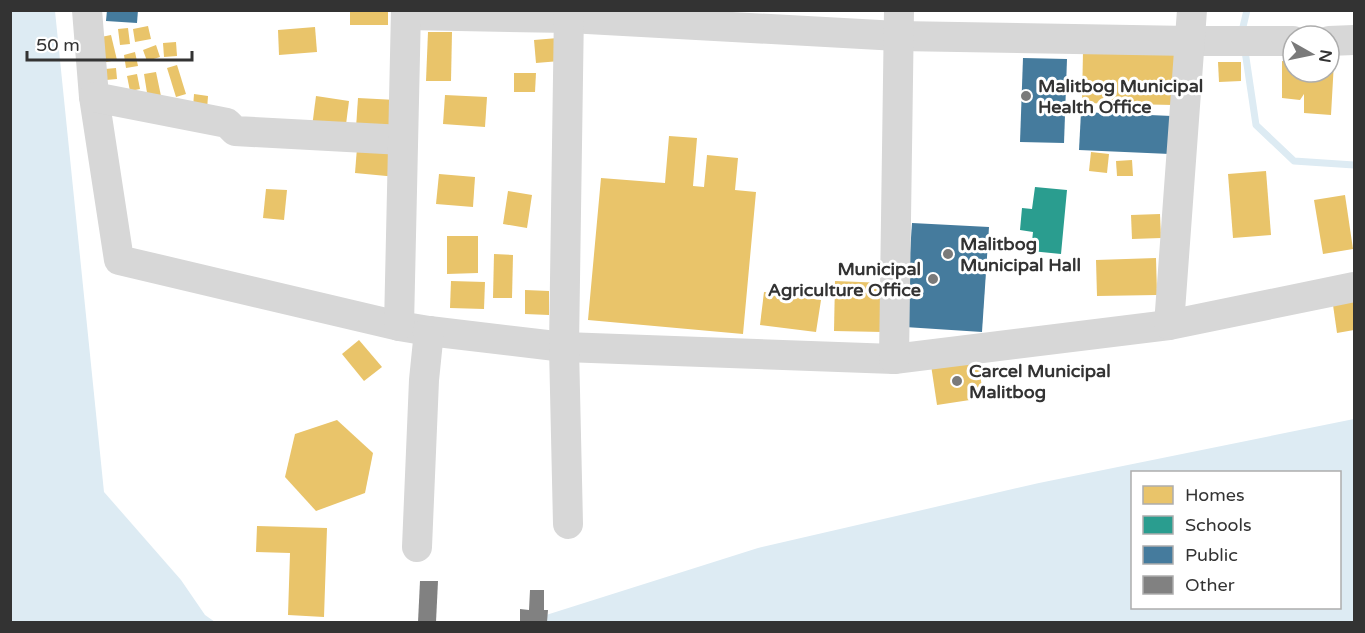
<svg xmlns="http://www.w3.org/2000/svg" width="1365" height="633" font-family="'Varela Round',sans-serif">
  <rect width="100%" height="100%" fill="#fff"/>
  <g fill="#ddebf3" fill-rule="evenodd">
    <polygon points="10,11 55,11 104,492 181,580 205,615 215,622 11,622"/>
    <path d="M 1354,419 L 1354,622 L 524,622 L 758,548 L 1039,483 ZM 1132,472 L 1340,472 L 1340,608 L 1132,608 Z"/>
  </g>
  <g fill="#e9c46a">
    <rect x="350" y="10" width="38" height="15"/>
    <polygon points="148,26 151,39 135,42 133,29"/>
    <polygon points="315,27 317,52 279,55 278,30"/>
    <polygon points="128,28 130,44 120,45 118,29"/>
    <polygon points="428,32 452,32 451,81 426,81"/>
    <polygon points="111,35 117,60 106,62 101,37"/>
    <polygon points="558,38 560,61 536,63 534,40"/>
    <polygon points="176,42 177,56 164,57 163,43"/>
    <polygon points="156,45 160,57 147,61 143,50"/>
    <polygon points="1083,51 1175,53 1173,105 1082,103"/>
    <polygon points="135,52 138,66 126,68 124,55"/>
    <polygon points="1282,61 1293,62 1293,72 1329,72 1329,62 1334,62 1331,115 1304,113 1304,94 1300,100 1282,98"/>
    <polygon points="1218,62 1241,62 1241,81 1219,82"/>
    <polygon points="177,65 186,94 176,97 167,68"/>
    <polygon points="116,68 117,79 106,80 105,69"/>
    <polygon points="156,72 161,96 148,99 144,74"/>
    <polygon points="514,73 536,73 535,92 514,92"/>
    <polygon points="137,74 140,89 130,91 127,76"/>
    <polygon points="194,94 208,96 207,110 193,108"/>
    <polygon points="445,95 487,97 485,127 443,124"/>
    <polygon points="316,96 349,101 345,132 312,127"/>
    <polygon points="358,98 396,100 394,131 356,128"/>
    <polygon points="669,136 697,138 693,186 704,187 707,155 738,158 735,190 756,192 743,334 588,320 601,178 665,183"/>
    <polygon points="357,148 400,151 397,177 355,173"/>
    <polygon points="1091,152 1109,154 1107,173 1089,171"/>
    <polygon points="1132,160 1133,176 1117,176 1116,161"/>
    <polygon points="1266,171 1271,235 1233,238 1228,174"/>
    <polygon points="439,174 475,177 473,207 436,204"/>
    <polygon points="266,189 287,190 284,220 263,218"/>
    <polygon points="508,191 532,195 527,228 503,224"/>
    <polygon points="1345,195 1353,249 1323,254 1314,200"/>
    <polygon points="1160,214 1161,238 1132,239 1131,215"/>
    <polygon points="447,236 478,236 478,273 447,274"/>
    <polygon points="494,254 513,255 512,298 493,298"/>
    <polygon points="1156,258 1157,295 1097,296 1096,260"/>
    <polygon points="451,281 485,282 484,309 450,308"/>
    <polygon points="835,281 885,283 883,332 834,331"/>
    <polygon points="525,290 549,291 549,315 525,314"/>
    <polygon points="764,292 821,300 816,332 760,325"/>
    <polygon points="1354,301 1354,330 1337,333 1333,305"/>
    <polygon points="359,340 382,367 364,381 342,354"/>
    <polygon points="979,363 983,398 937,405 931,365"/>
    <polygon points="337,420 373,453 365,493 316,511 285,477 295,434"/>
    <polygon points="257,526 327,528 324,617 288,615 290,553 256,552"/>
  </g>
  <polygon fill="#2a9d8f" points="1035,187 1067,190 1061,254 1031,251 1033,232 1020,230 1022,208 1032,209"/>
  <g fill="#457b9d">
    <polygon points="107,10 138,10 137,23 106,21"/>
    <polygon points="1023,58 1067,59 1064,143 1020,142"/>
    <polygon points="1081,112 1172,116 1170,154 1079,150"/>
    <polygon points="912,223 989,227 982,332 905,327"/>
  </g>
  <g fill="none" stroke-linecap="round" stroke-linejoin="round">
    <g stroke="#ddebf3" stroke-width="7">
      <polyline points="1242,31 1247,10"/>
      <polyline points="1245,51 1256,125 1294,161 1354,165"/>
    </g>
  </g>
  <g fill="#818181">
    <polygon points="420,581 438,581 436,622 418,622"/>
    <polygon points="530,590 544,590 544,610 548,610 547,622 520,622 520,609 529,610"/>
  </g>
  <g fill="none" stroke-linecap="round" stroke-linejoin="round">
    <g stroke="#d7d7d7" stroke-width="30">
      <polyline points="87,10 94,97 119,260 399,326 429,331 564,347 894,359 1169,325 1354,287"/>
      <polyline points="406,15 569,18 898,36 1190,41 1293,41"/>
      <polyline points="1329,41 1354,40"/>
      <polyline points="94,97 227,123 235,131 403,140"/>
      <polyline points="1169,325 1192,10"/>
      <polyline points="399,326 406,10"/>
      <polyline points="894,359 899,10"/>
      <polyline points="568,524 564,347 569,10"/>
      <polyline points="417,547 424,380 429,331"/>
    </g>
  </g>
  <g fill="#7a7a7a" stroke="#fff" stroke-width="2">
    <circle cx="1026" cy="96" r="6"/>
    <circle cx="948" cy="254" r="6"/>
    <circle cx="933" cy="279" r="6"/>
    <circle cx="957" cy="381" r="6"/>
  </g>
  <g text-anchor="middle" stroke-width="6" stroke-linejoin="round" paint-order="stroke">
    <g font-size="18" font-weight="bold" fill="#333" stroke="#fff" text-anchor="start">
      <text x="1038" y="92">Malitbog Municipal<tspan x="1038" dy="21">Health Office</tspan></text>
      <text x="960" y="250">Malitbog<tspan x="960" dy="21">Municipal Hall</tspan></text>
      <text x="921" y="275" text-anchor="end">Municipal<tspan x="921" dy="21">Agriculture Office</tspan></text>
      <text x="969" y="377">Carcel Municipal<tspan x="969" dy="21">Malitbog</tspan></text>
    </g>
  </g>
  <rect width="1365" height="633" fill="none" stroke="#333333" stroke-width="24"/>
  <rect x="1131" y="471" width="210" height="138" fill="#ffffff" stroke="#adadad" stroke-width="1.5"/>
  <rect x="1143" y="486" width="30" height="18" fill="#e9c46a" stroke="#adadad" stroke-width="1.5"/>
  <text x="1185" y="501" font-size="18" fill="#333333">Homes</text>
  <rect x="1143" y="516" width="30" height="18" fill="#2a9d8f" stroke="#adadad" stroke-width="1.5"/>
  <text x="1185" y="531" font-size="18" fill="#333333">Schools</text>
  <rect x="1143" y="546" width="30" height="18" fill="#457b9d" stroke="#adadad" stroke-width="1.5"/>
  <text x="1185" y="561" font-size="18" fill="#333333">Public</text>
  <rect x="1143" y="576" width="30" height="18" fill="#818181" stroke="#adadad" stroke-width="1.5"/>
  <text x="1185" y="591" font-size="18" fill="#333333">Other</text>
  <g transform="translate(1311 54) rotate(99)"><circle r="28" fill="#ffffff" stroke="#adadad" stroke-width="1.5"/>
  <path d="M0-4.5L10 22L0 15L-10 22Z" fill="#7a7a7a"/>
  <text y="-9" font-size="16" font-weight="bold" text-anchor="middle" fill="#333333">N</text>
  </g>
  <path d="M27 51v9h165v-9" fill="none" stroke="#333333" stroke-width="3"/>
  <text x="36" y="51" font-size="18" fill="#333333" stroke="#ffffff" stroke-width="4.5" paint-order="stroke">50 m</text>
</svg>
